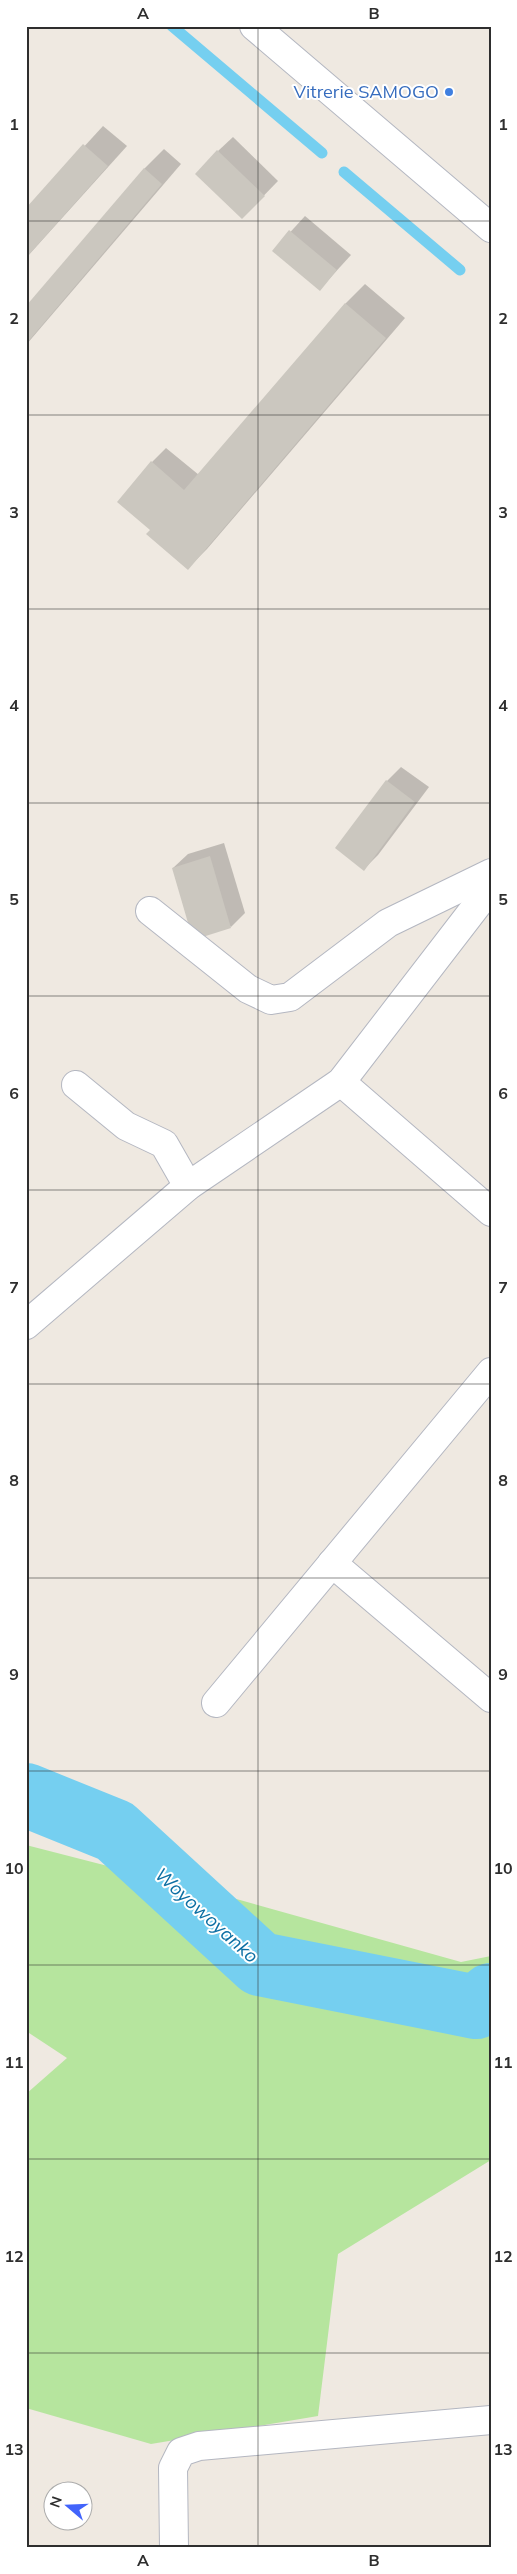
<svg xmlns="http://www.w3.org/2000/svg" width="517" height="2574" font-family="Mulish,sans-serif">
  <rect width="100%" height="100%" fill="#efe9e1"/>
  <polygon fill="#b6e59e" points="26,1845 240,1900 461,1962 491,1956 491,2160 338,2254 318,2416 151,2444 26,2408 26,2094 67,2058 26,2031"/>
  <g fill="#0003">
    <polygon points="103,126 127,146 26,258 26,210"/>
    <polygon points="233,137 278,181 242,218 218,151"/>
    <polygon points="164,149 181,164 26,345 26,308 145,168"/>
    <polygon points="305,216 351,255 320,289 274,250"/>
    <polygon points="365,284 405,318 207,549 188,568 157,523 152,462 166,448 199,475 346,303"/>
    <polygon points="401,767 429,787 378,855 364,869 387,781"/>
    <polygon points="224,843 245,913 231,927 173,868 188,854"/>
  </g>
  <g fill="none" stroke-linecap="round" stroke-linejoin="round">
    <g stroke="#75cff0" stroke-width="11">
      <polyline points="172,26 322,153"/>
      <polyline points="344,172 460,270"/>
    </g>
    <polyline stroke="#75cff0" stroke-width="64" points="26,1795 115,1831 260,1964 476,2007 491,1995"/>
  </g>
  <g fill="#cbc7bf">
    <polygon points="83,144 108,166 26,258 26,208"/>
    <polygon points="217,150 265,196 242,219 195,174"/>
    <polygon points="144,168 162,184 26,344 26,306"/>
    <polygon points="289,230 337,270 320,291 272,251"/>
    <polygon points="345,303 386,338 188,570 146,534 150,530 117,502 151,461 184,490"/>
    <polygon points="386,780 415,802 364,871 335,848"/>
    <polygon points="210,856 231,928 193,940 172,868"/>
  </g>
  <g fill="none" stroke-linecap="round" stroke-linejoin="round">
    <g stroke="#b4b7c1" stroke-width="30">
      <g id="minor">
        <polyline points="254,26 491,228"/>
        <polyline points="150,911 248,989 271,1000 290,997 388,923 491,873"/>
        <polyline points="341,1082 491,1212"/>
        <polyline points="76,1085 126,1126 164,1144 188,1186"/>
        <polyline points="26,1325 188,1186 341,1082 491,887"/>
        <polyline points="332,1563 491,1698"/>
        <polyline points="216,1703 491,1372"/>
        <polyline points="174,2548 173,2468 181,2452 199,2446 491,2420"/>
      </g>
    </g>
    <use href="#minor" stroke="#fff" stroke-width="28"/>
  </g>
  <path fill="none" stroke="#2e2e2e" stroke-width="1" stroke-opacity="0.55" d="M 258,26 L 258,2548M 26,221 L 491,221M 26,415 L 491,415M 26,609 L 491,609M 26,803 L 491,803M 26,996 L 491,996M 26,1190 L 491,1190M 26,1384 L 491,1384M 26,1578 L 491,1578M 26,1771 L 491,1771M 26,1965 L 491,1965M 26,2159 L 491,2159M 26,2353 L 491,2353"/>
  <circle fill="#3f7fe0" stroke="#fff" stroke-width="2" cx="449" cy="92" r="5"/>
  <g text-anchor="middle" stroke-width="4" stroke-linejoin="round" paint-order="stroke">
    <g font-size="18" fill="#366cbe" stroke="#fff" text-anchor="end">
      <text x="439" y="98">Vitrerie SAMOGO</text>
    </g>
    <g font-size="19" font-style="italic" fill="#0d6fa3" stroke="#fff">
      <text transform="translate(207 1915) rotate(42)" y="7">Woyowoyanko</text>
    </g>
  </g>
  <rect width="517" height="2574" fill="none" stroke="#ffffff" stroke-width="55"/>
  <g transform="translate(68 2506) rotate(289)"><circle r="24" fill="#ffffff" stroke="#ababab"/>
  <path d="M0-4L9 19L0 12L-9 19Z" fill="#4264fb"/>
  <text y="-8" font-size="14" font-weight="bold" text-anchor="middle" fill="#2e2e2e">N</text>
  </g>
  <rect x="28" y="28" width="462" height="2518" fill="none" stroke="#2e2e2e" stroke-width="2"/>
  <g font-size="16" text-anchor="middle" font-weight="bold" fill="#2e2e2e">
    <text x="143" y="19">A</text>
    <text x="374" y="19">B</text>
    <text x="14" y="130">1</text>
    <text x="503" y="130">1</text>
    <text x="14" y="324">2</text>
    <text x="503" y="324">2</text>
    <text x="14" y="518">3</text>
    <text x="503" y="518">3</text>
    <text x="14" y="711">4</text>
    <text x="503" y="711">4</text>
    <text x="14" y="905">5</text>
    <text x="503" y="905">5</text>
    <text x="14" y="1099">6</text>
    <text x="503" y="1099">6</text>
    <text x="14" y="1293">7</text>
    <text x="503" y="1293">7</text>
    <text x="14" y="1486">8</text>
    <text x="503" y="1486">8</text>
    <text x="14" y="1680">9</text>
    <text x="503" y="1680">9</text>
    <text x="14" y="1874">10</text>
    <text x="503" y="1874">10</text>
    <text x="14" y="2068">11</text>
    <text x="503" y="2068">11</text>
    <text x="14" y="2262">12</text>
    <text x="503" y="2262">12</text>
    <text x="14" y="2455">13</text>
    <text x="503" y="2455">13</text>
    <text x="143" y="2566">A</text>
    <text x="374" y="2566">B</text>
  </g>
</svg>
